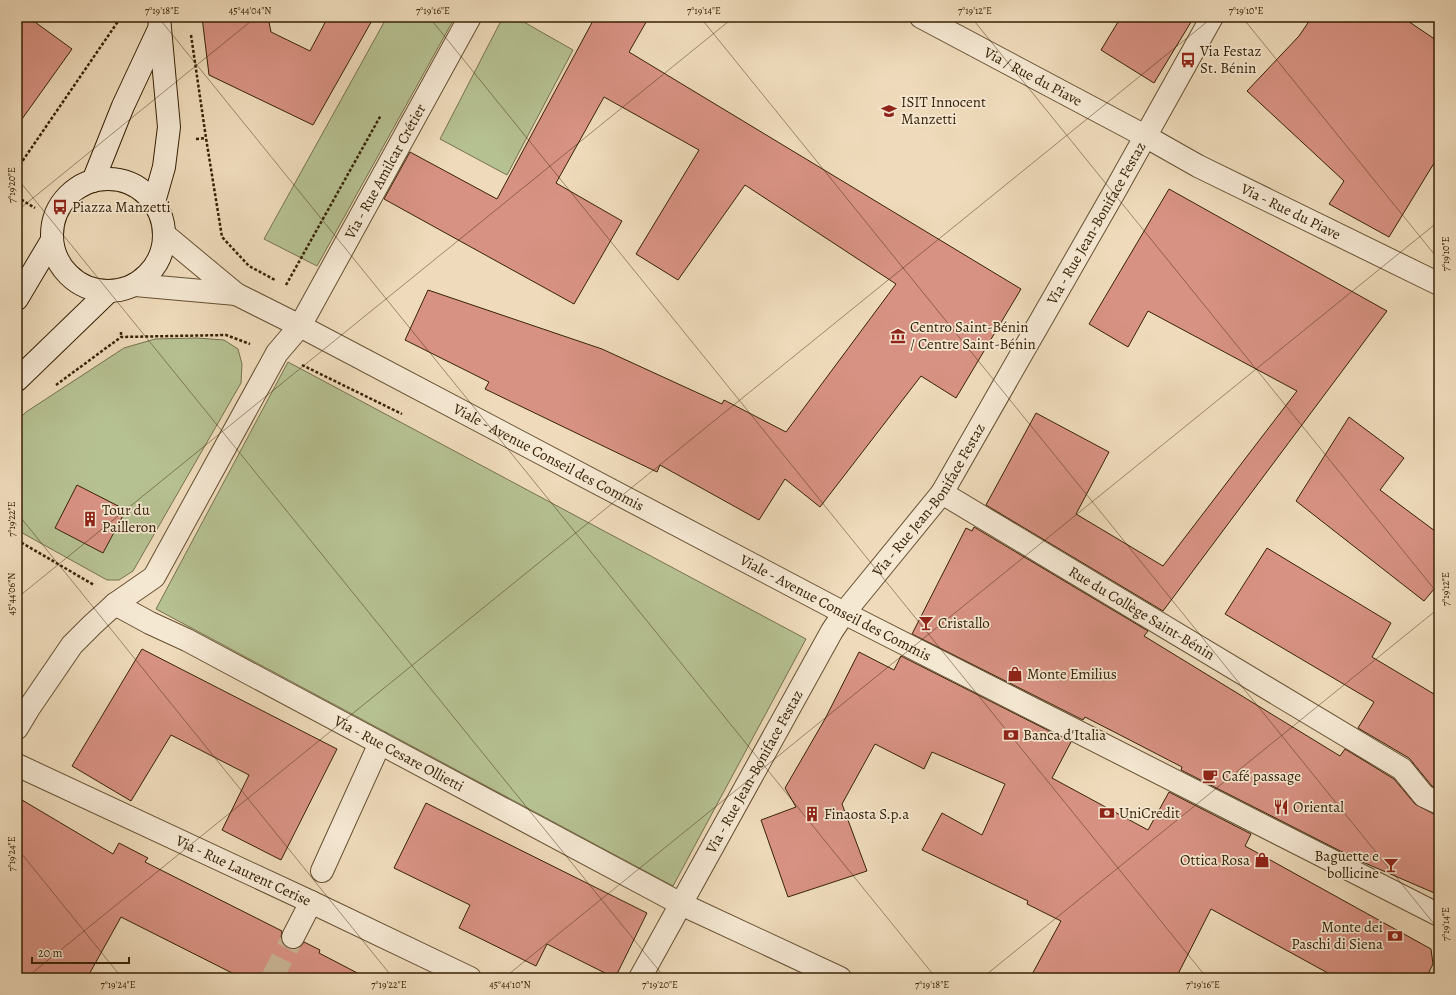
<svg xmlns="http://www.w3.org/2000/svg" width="1456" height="995" font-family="Alegreya,serif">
  <rect width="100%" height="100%" fill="#efdbbb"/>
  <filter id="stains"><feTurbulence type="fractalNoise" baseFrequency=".005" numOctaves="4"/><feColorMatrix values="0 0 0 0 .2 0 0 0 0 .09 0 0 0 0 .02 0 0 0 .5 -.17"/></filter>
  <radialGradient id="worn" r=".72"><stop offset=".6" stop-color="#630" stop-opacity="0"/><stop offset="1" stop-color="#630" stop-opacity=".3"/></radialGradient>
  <g fill="#b6c192" stroke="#76724c">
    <polygon points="387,17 455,17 317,266 264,239"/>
    <polygon points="503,17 515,17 573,50 507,175 440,139"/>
    <polygon points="197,338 224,340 238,349 242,364 241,383 133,571 119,580 107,580 17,530 17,421 26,412 124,348 155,339"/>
    <polygon points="288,362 806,639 673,886 156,609"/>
  </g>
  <g fill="#d89283" stroke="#372205">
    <polygon points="17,17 28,17 72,49 17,126"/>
    <polygon points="202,17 268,17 271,32 310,51 328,17 374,17 313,125 209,75"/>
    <polygon points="595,17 649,17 629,52 1021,289 956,398 921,376 820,507 785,479 759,520 660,465 657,472 485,389 489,382 405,340 428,290 602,349 722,404 724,400 786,432 896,284 745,185 678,280 636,254 699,150 604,97 556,183 622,221 574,304 384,199 410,152 497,199"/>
    <polygon points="1121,17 1194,17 1154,83 1101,50"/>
    <polygon points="1312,17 1402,17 1439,42 1439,155 1389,237 1329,204 1344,181 1247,91 1299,36"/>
    <polygon points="1169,189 1387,311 1163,611 986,505 1036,413 1109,452 1076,514 1163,566 1297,391 1148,311 1128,347 1089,324"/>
    <polygon points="1349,417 1404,458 1380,490 1439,534 1439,583 1424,601 1296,501"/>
    <polygon points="77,485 126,510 103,553 55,528"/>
    <polygon points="974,527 1148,631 1144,636 1340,756 1345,749 1394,779 1415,804 1434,814 1439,815 1439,895 1358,860 1181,770 1182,767 1124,737 1085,717 1083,720 912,634 966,528 972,531"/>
    <polygon points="1267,548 1391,623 1372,657 1439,697 1439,789 1432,786 1409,758 1358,728 1374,702 1225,614"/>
    <polygon points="142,649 337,749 281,860 222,830 249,775 171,735 131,801 72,766"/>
    <polygon points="859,652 894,670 901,656 1071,742 1052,778 1148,830 1169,792 1251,834 1245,846 1431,949 1433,964 1426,978 1337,978 1211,909 1176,978 1030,978 1061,921 1027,904 1028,901 922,850 942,813 982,835 1005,784 932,752 924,769 875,744 842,804 867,871 788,897 761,820 796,807 785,788 825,719"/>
    <polygon points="17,797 113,854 119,843 148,858 145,862 282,931 281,937 282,943 288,948 294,949 299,948 304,942 320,950 319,953 367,978 242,978 121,917 87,978 17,978"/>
    <polygon points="426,803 647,913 615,978 547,944 536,966 459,928 470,905 394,868"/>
  </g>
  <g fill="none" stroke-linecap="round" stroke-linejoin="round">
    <polyline stroke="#cab697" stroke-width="22" stroke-dasharray="22 11" stroke-linecap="butt" points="272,978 293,937"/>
    <g stroke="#655032" stroke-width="24">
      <g id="street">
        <path id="s1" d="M 921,17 L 1145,136 L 1198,166 L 1439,284"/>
        <path id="s2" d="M 165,235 L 236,294 L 300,326 L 844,613 L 1439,915"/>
        <polyline points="135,285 236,294"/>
        <path id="s3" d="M 942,493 L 1402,769 L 1424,796 L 1439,803"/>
        <path id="s4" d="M 115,604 L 150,623 L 187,640 L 215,655 L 681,904 L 840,978"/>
        <path id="s5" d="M 17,728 L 29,708 L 72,645 L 92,625 L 115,604 L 154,577 L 277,353 L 300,326 L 470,17"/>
        <path id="s6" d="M 17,765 L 311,902 L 470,978"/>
        <polyline points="322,871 380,743"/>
        <polyline points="293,937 311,902"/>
        <path id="s7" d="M 640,978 L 832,631 L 844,613 L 942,493 L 1116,189 L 1212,17"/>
      </g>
    </g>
    <g stroke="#372205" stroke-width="24">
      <g id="secondary">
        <circle cx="108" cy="235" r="56"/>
        <polyline points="93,181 123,106 159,29"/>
        <polyline points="154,202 164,167 169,127 159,17"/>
        <polyline points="17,299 52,240"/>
        <polyline points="17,380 108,292"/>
      </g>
    </g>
    <g stroke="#372205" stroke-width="2.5" stroke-dasharray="3 2" stroke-linecap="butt">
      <polyline points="28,17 35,22 39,17"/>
      <polyline points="17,29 26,17"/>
      <polyline points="191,35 206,138 222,237 249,266 275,280"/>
      <polyline points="196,139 206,138"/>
      <polyline points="17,169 121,17"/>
      <polyline points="17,197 35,208"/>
      <polyline points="286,285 381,115"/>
      <polyline points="121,332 121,337"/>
      <polyline points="302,365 402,414"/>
      <polyline points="56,385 121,337 226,335 250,344"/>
      <polyline points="17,413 22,409"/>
      <polyline points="17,540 94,585"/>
    </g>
    <use href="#street" stroke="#f5e8d3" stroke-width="22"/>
    <use href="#secondary" stroke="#f5e8d3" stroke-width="22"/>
  </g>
  <path fill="none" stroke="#372205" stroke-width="1" stroke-opacity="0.45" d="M 158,17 L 936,978M 429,17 L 1207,978M 700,17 L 1439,930M 971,17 L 1439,595M 1242,17 L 1439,260M 17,178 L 665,978M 17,211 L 256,17M 17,513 L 393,978M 17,598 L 734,17M 17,848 L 122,978M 26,978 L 1213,17M 504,978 L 1439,221M 982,978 L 1439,608"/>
  <defs>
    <g id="bus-bare" transform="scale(1.2)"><path d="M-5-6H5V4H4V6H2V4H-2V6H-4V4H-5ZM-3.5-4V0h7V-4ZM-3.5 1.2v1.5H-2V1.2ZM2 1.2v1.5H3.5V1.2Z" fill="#8f2418" stroke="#f5e8d3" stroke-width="2.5" paint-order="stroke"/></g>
    <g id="school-bare" transform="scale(1.2)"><path d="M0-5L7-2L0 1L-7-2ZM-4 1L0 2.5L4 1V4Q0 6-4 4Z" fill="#8f2418" stroke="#f5e8d3" stroke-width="2.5" paint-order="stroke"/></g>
    <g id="museum-bare" transform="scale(1.2)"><path d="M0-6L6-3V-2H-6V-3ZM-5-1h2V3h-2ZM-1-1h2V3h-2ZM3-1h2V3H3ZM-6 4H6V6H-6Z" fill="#8f2418" stroke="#f5e8d3" stroke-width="2.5" paint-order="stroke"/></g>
    <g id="building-bare" transform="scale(1.2)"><path d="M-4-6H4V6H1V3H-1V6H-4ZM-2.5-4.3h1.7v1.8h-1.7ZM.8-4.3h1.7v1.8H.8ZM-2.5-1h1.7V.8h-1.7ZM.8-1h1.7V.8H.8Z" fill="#8f2418" stroke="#f5e8d3" stroke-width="2.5" paint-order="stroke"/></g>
    <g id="bar-bare" transform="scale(1.2)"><path d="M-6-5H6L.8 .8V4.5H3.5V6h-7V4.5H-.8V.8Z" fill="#8f2418" stroke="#f5e8d3" stroke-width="2.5" paint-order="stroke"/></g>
    <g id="shop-bare" transform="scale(1.2)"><path d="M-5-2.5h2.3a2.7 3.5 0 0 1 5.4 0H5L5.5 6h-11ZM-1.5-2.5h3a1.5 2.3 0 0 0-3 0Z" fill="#8f2418" stroke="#f5e8d3" stroke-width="2.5" paint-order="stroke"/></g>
    <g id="bank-bare" transform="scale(1.2)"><path d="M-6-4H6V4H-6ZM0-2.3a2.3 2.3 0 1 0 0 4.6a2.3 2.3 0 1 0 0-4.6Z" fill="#8f2418" stroke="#f5e8d3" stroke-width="2.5" paint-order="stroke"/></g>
    <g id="cafe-bare" transform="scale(1.2)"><path d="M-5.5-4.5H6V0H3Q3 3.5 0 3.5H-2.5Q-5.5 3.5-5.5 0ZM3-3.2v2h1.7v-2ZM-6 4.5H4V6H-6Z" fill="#8f2418" stroke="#f5e8d3" stroke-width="2.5" paint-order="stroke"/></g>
    <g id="restaurant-bare" transform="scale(1.2)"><path d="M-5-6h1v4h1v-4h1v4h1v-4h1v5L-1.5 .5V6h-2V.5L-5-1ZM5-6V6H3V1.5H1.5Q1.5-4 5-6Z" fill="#8f2418" stroke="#f5e8d3" stroke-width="2.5" paint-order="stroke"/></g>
  </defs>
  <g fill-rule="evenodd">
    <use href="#bus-bare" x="1188" y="60"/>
    <use href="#school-bare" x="889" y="111"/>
    <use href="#bus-bare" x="60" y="207"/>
    <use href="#museum-bare" x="898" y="336"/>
    <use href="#building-bare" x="90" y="519"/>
    <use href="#bar-bare" x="926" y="623"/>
    <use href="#shop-bare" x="1015" y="674"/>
    <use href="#bank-bare" x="1011" y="735"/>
    <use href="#cafe-bare" x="1210" y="776"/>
    <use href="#restaurant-bare" x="1281" y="807"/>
    <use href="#bank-bare" x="1107" y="813"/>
    <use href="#building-bare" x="812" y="814"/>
    <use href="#shop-bare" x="1262" y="860"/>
    <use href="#bar-bare" x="1391" y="865"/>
    <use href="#bank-bare" x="1395" y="936"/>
  </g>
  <g text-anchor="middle" stroke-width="3.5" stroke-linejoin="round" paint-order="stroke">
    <g font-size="15" fill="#372205" stroke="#f5e8d3" text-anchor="start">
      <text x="1200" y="56">Via Festaz<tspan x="1200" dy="17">St. Bénin</tspan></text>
      <text x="901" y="107">ISIT Innocent<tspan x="901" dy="17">Manzetti</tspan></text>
      <text x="72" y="212">Piazza Manzetti</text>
      <text x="910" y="332">Centro Saint-Bénin<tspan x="910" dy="17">/ Centre Saint-Bénin</tspan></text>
      <text x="102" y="515">Tour du<tspan x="102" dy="17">Pailleron</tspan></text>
      <text x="938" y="628">Cristallo</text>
      <text x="1027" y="679">Monte Emilius</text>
      <text x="1023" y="740">Banca d'Italia</text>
      <text x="1222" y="781">Café passage</text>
      <text x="1293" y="812">Oriental</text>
      <text x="1119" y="818">UniCredit</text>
      <text x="824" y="819">Finaosta S.p.a</text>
      <text x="1379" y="861" text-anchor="end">Baguette e<tspan x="1379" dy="17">bollicine</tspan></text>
      <text x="1250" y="865" text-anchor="end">Ottica Rosa</text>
      <text x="1383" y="932" text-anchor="end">Monte dei<tspan x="1383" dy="17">Paschi di Siena</tspan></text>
    </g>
    <g font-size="15" fill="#372205" stroke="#f5e8d3">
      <text dy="5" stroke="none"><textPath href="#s1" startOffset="127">Via / Rue du Piave</textPath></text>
      <text dy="5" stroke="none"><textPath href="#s5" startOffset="674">Via - Rue Amilcar Crétier</textPath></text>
      <text dy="5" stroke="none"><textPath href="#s1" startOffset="418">Via - Rue du Piave</textPath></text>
      <text dy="5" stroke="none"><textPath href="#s7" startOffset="884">Via - Rue Jean-Boniface Festaz</textPath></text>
      <text dy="5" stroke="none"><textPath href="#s2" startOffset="445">Viale - Avenue Conseil des Commis</textPath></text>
      <text dy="5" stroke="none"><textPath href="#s7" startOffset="560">Via - Rue Jean-Boniface Festaz</textPath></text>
      <text dy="5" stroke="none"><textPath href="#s2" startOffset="769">Viale - Avenue Conseil des Commis</textPath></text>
      <text dy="5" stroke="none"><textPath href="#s3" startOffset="233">Rue du Collège Saint-Bénin</textPath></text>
      <text dy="5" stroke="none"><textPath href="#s4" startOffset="321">Via - Rue Cesare Ollietti</textPath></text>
      <text dy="5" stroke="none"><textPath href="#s7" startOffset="236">Via - Rue Jean-Boniface Festaz</textPath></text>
      <text dy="5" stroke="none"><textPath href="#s6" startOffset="250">Via - Rue Laurent Cerise</textPath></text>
    </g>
  </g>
  <rect width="1456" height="995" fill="none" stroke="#efdbbb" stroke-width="44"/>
  <path d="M32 957v6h97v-6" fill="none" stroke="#372205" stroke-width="2"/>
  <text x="38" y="957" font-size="12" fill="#372205" stroke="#f5e8d3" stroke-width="3" paint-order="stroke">20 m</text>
  <rect x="22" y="22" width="1412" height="951" fill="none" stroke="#372205" stroke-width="1.5"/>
  <g font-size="10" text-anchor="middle" fill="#372205">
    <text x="162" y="14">7°19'18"E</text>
    <text x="250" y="14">45°44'04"N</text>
    <text x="433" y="14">7°19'16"E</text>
    <text x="704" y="14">7°19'14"E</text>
    <text x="975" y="14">7°19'12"E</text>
    <text x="1246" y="14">7°19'10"E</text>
    <text transform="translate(11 185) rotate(-90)" y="4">7°19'20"E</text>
    <text transform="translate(1445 254) rotate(-90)" y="4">7°19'10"E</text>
    <text transform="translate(11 519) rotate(-90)" y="4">7°19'22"E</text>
    <text transform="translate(1445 589) rotate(-90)" y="4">7°19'12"E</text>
    <text transform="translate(11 594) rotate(-90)" y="4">45°44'06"N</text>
    <text transform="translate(11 854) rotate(-90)" y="4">7°19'24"E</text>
    <text transform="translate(1445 924) rotate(-90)" y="4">7°19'14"E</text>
    <text x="118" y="988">7°19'24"E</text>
    <text x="389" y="988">7°19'22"E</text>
    <text x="510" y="988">45°44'10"N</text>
    <text x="660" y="988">7°19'20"E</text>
    <text x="932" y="988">7°19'18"E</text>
    <text x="1203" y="988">7°19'16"E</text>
  </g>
  <rect width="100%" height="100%" filter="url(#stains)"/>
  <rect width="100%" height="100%" fill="url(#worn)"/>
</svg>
